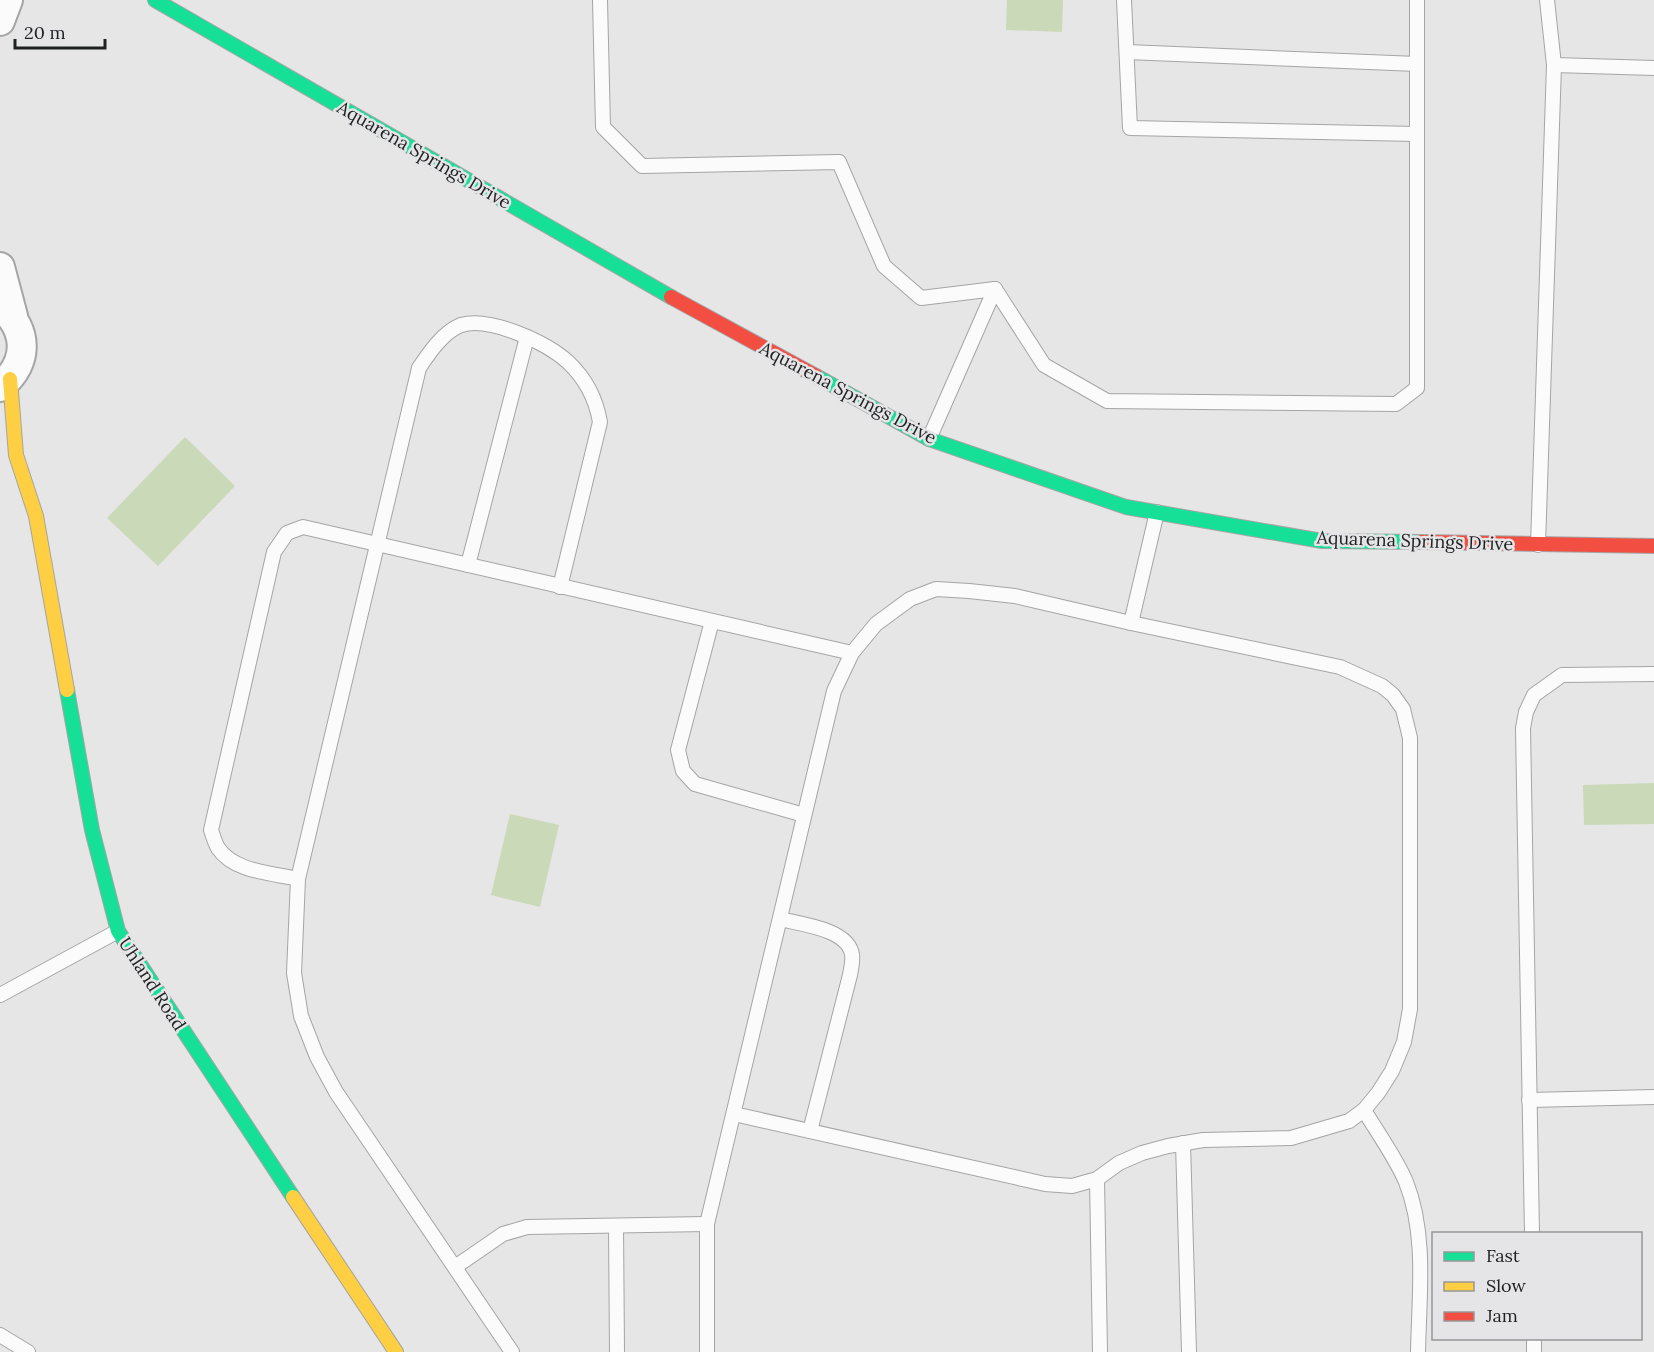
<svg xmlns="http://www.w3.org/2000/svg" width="1654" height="1352" font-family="Lora,serif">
  <rect width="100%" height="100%" fill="#e6e6e6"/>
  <g fill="#cad9b8">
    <polygon points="1007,0 1063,0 1062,32 1006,30"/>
    <polygon points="185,437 235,486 158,566 107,518"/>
    <polygon points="1654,783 1654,824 1584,825 1583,785"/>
    <polygon points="510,814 559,825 540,907 491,895"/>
  </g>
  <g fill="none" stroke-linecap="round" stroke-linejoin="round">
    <g stroke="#a5a5a5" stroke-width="16">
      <g id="lane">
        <polyline points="600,0 603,127 642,166 839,162 884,266 921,298 995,289"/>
        <polyline points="1124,0 1130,128 1417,134"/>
        <polyline points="1127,52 1417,64"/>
        <polyline points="1554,65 1654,68"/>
        <polyline points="995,289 1044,365 1107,401 1396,404 1417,388 1417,0"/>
        <polyline points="929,439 995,289"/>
        <polyline points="1538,545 1554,65 1547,0"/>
        <polyline points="468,565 527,337"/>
        <polyline points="712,621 678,750 683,771 695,784 804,815"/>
        <polyline points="1131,623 1157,512"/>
        <path d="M 298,879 C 272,873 234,872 218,848 C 215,843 213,836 211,830 L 274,552 L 287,533 L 303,527 L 852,653"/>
        <path d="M 780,919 C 800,924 849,929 852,955 C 853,961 851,969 850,975 L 810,1131"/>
        <polyline points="0,995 118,931"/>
        <polyline points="1529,1100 1654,1097"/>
        <path d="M 1364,1110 C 1377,1132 1396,1158 1406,1182 C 1427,1235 1419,1296 1418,1352"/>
        <polyline points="1183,1143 1189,1352"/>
        <polyline points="1097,1179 1100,1352"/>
        <polyline points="616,1226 617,1352"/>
        <polyline points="1532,1234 1523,728 1526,712 1534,695 1562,675 1654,674"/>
        <polyline points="455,1267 503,1234 527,1227 707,1224"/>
        <polyline points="0,1335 28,1352"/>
        <polyline points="1534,1338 1534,1352"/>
        <path d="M 512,1352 L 336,1092 L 317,1057 L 301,1016 L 294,973 L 298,879 L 419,368 C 429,353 443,332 461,325 C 490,316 547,343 568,362 C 586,379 596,399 600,422 L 560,587"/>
        <polyline points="707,1352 707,1224 834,691 852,653 876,624 910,599 936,589 969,591 1015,596 1131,623 1340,667 1382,686 1393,695 1403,709 1410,738 1410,1009 1404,1042 1392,1071 1378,1093 1364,1110 1349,1121 1291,1138 1203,1140 1168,1146 1142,1153 1119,1163 1097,1179 1072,1186 1045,1184 734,1114"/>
      </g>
    </g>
    <g stroke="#a5a5a5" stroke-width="32">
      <g id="street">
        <polyline points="0,21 8,0"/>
        <polyline points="0,267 13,316"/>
        <path d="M 0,305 C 28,330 30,361 0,387"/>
      </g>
    </g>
    <g stroke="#a5a5a5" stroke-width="16">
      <g id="fast">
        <polyline points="155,0 671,297"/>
        <polyline points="816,376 929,439 1126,507 1322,541 1421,542"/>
        <polyline points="67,690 92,830 118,931 293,1197"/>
      </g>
    </g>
    <g stroke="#a5a5a5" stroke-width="16">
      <g id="slow">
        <polyline points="10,379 16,455 36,516 67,690"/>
        <polyline points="293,1197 396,1352"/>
      </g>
    </g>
    <g stroke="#a5a5a5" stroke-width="16">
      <g id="jam">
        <polyline points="671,297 816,376"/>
        <polyline points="1421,542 1654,546"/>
      </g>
    </g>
    <use href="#lane" stroke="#fbfbfb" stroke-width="14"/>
    <use href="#street" stroke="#fbfbfb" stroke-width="28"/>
    <use href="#fast" stroke="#16e098" stroke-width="14"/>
    <use href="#slow" stroke="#ffcf43" stroke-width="14"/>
    <use href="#jam" stroke="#f24e42" stroke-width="14"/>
  </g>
  <g text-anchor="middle" stroke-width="5" stroke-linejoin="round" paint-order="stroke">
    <g font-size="18" fill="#1f2020" stroke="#e5e5e7">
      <text transform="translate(424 155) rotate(30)" y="6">Aquarena Springs Drive</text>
      <text transform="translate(848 393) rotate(28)" y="6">Aquarena Springs Drive</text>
      <text transform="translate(1415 541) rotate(2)" y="6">Aquarena Springs Drive</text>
      <text transform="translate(152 984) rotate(57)" y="6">Uhland Road</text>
    </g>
  </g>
  <rect x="1432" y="1232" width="210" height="108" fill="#e5e5e7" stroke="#969697" stroke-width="1.5"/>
  <rect x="1444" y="1252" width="30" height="9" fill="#16e098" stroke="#969697" stroke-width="1.5"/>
  <text x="1486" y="1262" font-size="18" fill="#1f2020">Fast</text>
  <rect x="1444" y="1282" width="30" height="9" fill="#ffcf43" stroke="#969697" stroke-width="1.5"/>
  <text x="1486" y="1292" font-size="18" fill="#1f2020">Slow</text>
  <rect x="1444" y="1312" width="30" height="9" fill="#f24e42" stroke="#969697" stroke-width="1.5"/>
  <text x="1486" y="1322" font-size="18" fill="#1f2020">Jam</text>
  <path d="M15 39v9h90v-9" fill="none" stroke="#1f2020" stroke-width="3"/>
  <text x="24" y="39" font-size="18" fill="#1f2020" stroke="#e5e5e7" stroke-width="4.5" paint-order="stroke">20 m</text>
</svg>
